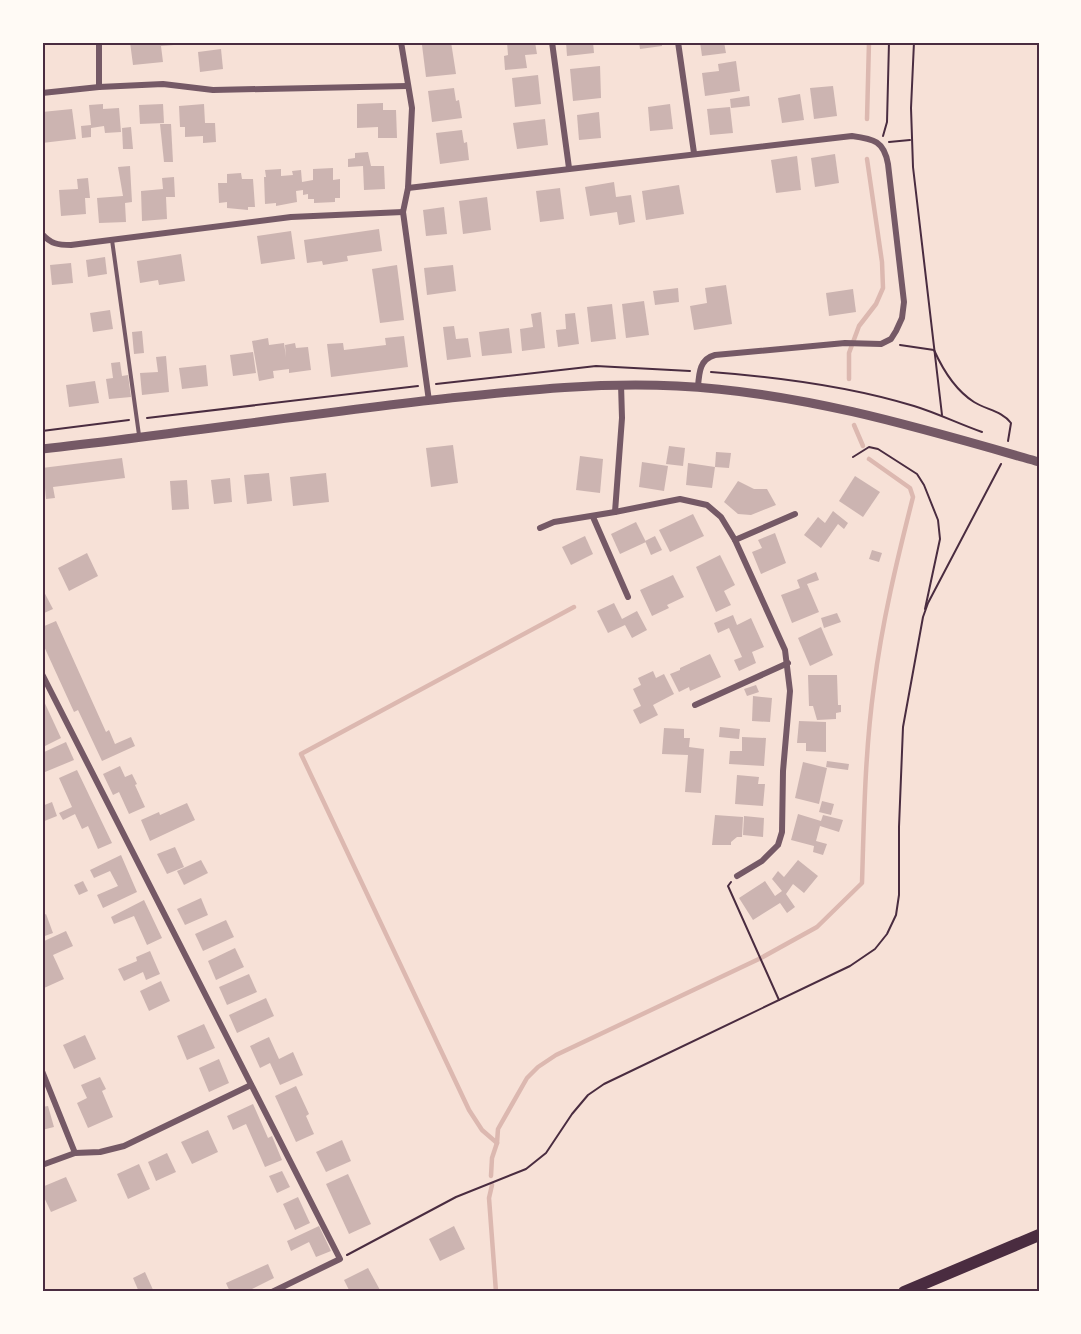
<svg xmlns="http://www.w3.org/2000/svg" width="1081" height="1334" font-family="'Exo 2',sans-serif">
  <rect width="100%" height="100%" fill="#f7e1d7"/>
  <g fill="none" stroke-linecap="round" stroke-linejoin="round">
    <g stroke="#dcb8b0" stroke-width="4.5">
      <polyline points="867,119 869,42"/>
      <polyline points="849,379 849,353 859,326 876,304 883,288 882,262 867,159"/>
      <polyline points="854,425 863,446"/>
      <polyline points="497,1143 482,1130 469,1110 301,754 574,607"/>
      <path d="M 491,1176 L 492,1158 L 497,1143 L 498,1129 L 527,1078 L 538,1067 L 556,1055 L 761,958 L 817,927 L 862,883 C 864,817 865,751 874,686 C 882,622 897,560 913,497 L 910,488 L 869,459"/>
      <polyline points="492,1185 489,1198 496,1292"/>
    </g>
  </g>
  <g fill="#ccb4b1">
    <polygon points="130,42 173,42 174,45 161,46 163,62 133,65"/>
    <polygon points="451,42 456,74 426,77 422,45"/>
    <polygon points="507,42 535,42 537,54 525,55 527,68 505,70 504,56 508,55"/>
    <polygon points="566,42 593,42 594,53 567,56"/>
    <polygon points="639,42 662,42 662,46 640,49"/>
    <polygon points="700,42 724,42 726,53 702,56"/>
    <polygon points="221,49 223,69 200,72 198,52"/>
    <polygon points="736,61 740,91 705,96 702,73 719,71 718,64"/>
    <polygon points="600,66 601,98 573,101 570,69"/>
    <polygon points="538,75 541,104 515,107 512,78"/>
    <polygon points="833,86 837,116 814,119 810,88"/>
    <polygon points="454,88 456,101 459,100 462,118 432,122 428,91"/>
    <polygon points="800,94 804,120 782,123 778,98"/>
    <polygon points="749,96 750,106 731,108 730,99"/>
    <polygon points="383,103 383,110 396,110 397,138 378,138 378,127 357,128 357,104"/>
    <polygon points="103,104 103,109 119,108 121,132 105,133 104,126 91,128 91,137 82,138 81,126 91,125 89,105"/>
    <polygon points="163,104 164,123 140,124 139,105"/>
    <polygon points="204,104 205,123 215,123 216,142 203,143 203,136 185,137 185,127 180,127 179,106"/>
    <polygon points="670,104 673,129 650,131 648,107"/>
    <polygon points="730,107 733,133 710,135 707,109"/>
    <polygon points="72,109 76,139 42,143 42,112"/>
    <polygon points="599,112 601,138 579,140 577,115"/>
    <polygon points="545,119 548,145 517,149 513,123"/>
    <polygon points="160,124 171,124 173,162 164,162"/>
    <polygon points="131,127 133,149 123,149 122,128"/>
    <polygon points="462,130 464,143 467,142 469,160 440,164 436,133"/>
    <polygon points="368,152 371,166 384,166 385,189 364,190 363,166 348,167 348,159 355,158 355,153"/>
    <polygon points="835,154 839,183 815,187 811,158"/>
    <polygon points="797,156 801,190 776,193 771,160"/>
    <polygon points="130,166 132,202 125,203 126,222 99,223 97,198 123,196 118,167"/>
    <polygon points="333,168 333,180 340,179 340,198 335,198 335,202 314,203 314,199 308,199 308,194 303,195 303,190 296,191 297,202 276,206 276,203 265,204 264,177 266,177 265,170 281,169 281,176 293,175 292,171 301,170 302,182 313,180 313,169"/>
    <polygon points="241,173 242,179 253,179 255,207 248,207 248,210 227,208 227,202 219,203 218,183 227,183 227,174"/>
    <polygon points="174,177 175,197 166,197 167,219 142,221 141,191 163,189 162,178"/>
    <polygon points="88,178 90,198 85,198 86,214 61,216 59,190 78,189 77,179"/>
    <polygon points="614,182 616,197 631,195 635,222 619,225 617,212 590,216 585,187"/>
    <polygon points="679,185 684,214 646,220 642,191"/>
    <polygon points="560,188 564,219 540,222 536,191"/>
    <polygon points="487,197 491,230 463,234 459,201"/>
    <polygon points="444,207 447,234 426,236 423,210"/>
    <polygon points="379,229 382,251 347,256 348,261 323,265 322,261 307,263 304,240"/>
    <polygon points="291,231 295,259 261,264 257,236"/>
    <polygon points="181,254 185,281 159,285 158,280 140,283 137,261"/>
    <polygon points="105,257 107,274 88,277 86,260"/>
    <polygon points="71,263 73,283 52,285 50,265"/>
    <polygon points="397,265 404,320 380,323 372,269"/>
    <polygon points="453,265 456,291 427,295 424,268"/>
    <polygon points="726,285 732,324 694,330 690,306 707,303 705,288"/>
    <polygon points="678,288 679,302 655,305 653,291"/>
    <polygon points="853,289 856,312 829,316 826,293"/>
    <polygon points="644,301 649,335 626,338 622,304"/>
    <polygon points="612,304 616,339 591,342 587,307"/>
    <polygon points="110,310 113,329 93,332 90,313"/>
    <polygon points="541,312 545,348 522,351 520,329 533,327 531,314"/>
    <polygon points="575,313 579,344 558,347 556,330 566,329 565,314"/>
    <polygon points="454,326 456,339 468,338 471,357 447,360 443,327"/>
    <polygon points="509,328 512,353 482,356 479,332"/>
    <polygon points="142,331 144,353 134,354 132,332"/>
    <polygon points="404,336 408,367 331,377 327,344 343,343 344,350 386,345 385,338"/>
    <polygon points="268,338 269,345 284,343 286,357 285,345 295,343 296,348 308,347 311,370 289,373 289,369 273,371 274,378 259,381 252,341"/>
    <polygon points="253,352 256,373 233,376 230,355"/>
    <polygon points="166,356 169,392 142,395 140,373 158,372 156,357"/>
    <polygon points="120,362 122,376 128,375 131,397 109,399 106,379 113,378 111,363"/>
    <polygon points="206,365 208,386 182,389 179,368"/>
    <polygon points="95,381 99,403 69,407 66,385"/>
    <polygon points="453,445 458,483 431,487 426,448"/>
    <polygon points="669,446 685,448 683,466 666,464"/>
    <polygon points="716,452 731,453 729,468 715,467 712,488 686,485 688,463 715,467"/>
    <polygon points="580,456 603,459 600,493 576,490"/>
    <polygon points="122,458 125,478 53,487 55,498 46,499 45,488 42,489 42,468"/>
    <polygon points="642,462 668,466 664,491 639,487"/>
    <polygon points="269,473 272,501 247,504 244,475"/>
    <polygon points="326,473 329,502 293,506 290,477"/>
    <polygon points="855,476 880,492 863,517 839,501"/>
    <polygon points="230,478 232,502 214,504 211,480"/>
    <polygon points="187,480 189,509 172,510 170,481"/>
    <polygon points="738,481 754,489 767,489 776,505 751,515 738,514 724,502"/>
    <polygon points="833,511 848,523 844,529 838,524 821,548 804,535 818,517 825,523"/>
    <polygon points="693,514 704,536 670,552 659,530"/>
    <polygon points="636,522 646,542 620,554 611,534"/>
    <polygon points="775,533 786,563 761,574 752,552 762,548 758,540"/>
    <polygon points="585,536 593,554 571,565 562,547"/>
    <polygon points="655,536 662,550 651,555 645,541"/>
    <polygon points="872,550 882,553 879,562 869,559"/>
    <polygon points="87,553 98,576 69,591 58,568"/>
    <polygon points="720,555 735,585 724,591 731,605 716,612 696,567"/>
    <polygon points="816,572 819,580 807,584 819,612 792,623 781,595 800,588 797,580"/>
    <polygon points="673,575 684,597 667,605 669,608 652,616 640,590"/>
    <polygon points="42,588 53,609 42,614"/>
    <polygon points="614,603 622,619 637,611 647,630 632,638 625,625 608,633 597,611"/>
    <polygon points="837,613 841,622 824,628 821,618"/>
    <polygon points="733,615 737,625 751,618 764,647 752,652 756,663 739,671 734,660 742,657 729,628 718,633 714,623"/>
    <polygon points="56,621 106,732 109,730 115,744 131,737 135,746 102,761 78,710 74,712 42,642 42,627"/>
    <polygon points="821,627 833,655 810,666 798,638"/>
    <polygon points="710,654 721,677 690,691 689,687 679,692 670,674 680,670 680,668"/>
    <polygon points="653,671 656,678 664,674 674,694 653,705 658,715 640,724 633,710 641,706 633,689 641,685 638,678"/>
    <polygon points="808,675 837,675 838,705 841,705 841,712 836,713 836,719 817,720 813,706 809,706"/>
    <polygon points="756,685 759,692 747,696 744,689"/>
    <polygon points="753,696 772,698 770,722 752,721"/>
    <polygon points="42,697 61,738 45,746 42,739"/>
    <polygon points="799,721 826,722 826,752 806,751 806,743 797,743"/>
    <polygon points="720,727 740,729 739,739 719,737"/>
    <polygon points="664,728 684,729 684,738 690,738 689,747 704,749 701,793 685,792 688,755 662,754"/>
    <polygon points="742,737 766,738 764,766 729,764 730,751 742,751"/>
    <polygon points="66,742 74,760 45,772 42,765 42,753"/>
    <polygon points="827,761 849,764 848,770 826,767"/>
    <polygon points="803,762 827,768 819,804 795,798"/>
    <polygon points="120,766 125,777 132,774 137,784 135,785 145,807 129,814 119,792 113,795 103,774"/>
    <polygon points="77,770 112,843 98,849 88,826 82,829 75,814 63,820 59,813 72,807 59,778"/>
    <polygon points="737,775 759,777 758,784 765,784 763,806 735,804"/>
    <polygon points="822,801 834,804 831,815 819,812"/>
    <polygon points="52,802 57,816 42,822 42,806"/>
    <polygon points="187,803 195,820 150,841 141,820 159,812 160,815"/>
    <polygon points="798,814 821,821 823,815 843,820 839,832 820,826 816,841 827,844 823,855 813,852 814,846 791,840"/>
    <polygon points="715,815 743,817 742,837 737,837 731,842 731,845 712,845"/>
    <polygon points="744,816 764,818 763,837 743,835"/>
    <polygon points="175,847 184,867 167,874 157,854"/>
    <polygon points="121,855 137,892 103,908 97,895 118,886 110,871 94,878 90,870"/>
    <polygon points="201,860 208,873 184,885 177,871"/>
    <polygon points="798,860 818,876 804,893 793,884 786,894 795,907 787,913 780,903 753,920 739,898 765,881 775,896 782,891 772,879 778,871 784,877"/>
    <polygon points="83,881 88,891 79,895 74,885"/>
    <polygon points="201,898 208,915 185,925 177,909"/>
    <polygon points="144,900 162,938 147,945 134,916 114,924 111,917"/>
    <polygon points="46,914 53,933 42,937 42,916"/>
    <polygon points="226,920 234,937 203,951 195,934"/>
    <polygon points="66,931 73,946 53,955 64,979 44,988 42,983 42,960 44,960 42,942"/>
    <polygon points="235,948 244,967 216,980 208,961"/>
    <polygon points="150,951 160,974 146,980 143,972 124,981 118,969 137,961 136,957"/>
    <polygon points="249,974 257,992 227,1005 219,987"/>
    <polygon points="161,981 170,1001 149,1011 140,991"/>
    <polygon points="266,998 274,1016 237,1033 229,1015"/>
    <polygon points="204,1024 215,1048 187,1060 177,1036"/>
    <polygon points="85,1035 96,1059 74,1069 63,1045"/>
    <polygon points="269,1037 279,1059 293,1052 303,1075 280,1085 270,1063 260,1068 250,1046"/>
    <polygon points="219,1059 229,1083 209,1092 199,1068"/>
    <polygon points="100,1077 106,1089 102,1091 113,1117 88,1128 77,1103 87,1098 81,1085"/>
    <polygon points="296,1086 309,1114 306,1116 314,1134 296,1142 275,1096"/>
    <polygon points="253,1104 268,1138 272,1136 282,1160 265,1167 246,1124 233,1130 227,1116"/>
    <polygon points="48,1106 54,1127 42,1130 42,1107"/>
    <polygon points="208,1130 218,1152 192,1164 181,1142"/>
    <polygon points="342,1140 351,1161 326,1172 316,1152"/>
    <polygon points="167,1153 176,1172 156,1181 148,1162"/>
    <polygon points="139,1164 150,1189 128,1199 117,1174"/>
    <polygon points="282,1171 290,1187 277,1193 269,1176"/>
    <polygon points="348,1174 371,1224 349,1234 326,1184"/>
    <polygon points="66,1177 77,1201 51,1212 42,1193 42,1187"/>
    <polygon points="298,1197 310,1223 295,1230 283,1204"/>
    <polygon points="319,1226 331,1251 316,1257 309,1242 291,1251 287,1241"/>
    <polygon points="454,1226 465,1249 440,1261 429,1239"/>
    <polygon points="268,1264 274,1278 246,1292 230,1292 226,1283"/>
    <polygon points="368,1268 380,1290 350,1292 344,1280"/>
    <polygon points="145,1272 154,1292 139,1292 133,1278"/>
  </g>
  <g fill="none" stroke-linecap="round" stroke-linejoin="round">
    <g stroke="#4a2c40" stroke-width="2">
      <polyline points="914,42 911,108 913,167 942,415"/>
      <polyline points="883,136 887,122 889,42"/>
      <polyline points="889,142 910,140"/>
      <path d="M 900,345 L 934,350 C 943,370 955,390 974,402 C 987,410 1002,411 1011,423 L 1008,441"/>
      <path d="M 711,372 C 778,377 849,386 914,406 C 937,413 959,424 982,432"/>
      <polyline points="436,384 596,366 690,371"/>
      <polyline points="147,418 418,386"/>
      <polyline points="42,431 129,420"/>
      <polyline points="853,457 869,447 878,449 917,474 924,485 938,520 940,539 925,609"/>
      <polyline points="731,882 728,886 779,1000"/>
      <polyline points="347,1255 456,1197 526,1169 546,1153 572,1114 588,1095 604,1084 850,966 875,949 887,934 896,915 899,895 899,827 903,727 923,617 928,603 1001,464"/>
    </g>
    <polyline stroke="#755966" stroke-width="4" points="112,240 139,435"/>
    <g stroke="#755966" stroke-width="6">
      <polyline points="401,42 412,108 408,188 403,212 429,401"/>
      <polyline points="552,42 569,168"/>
      <polyline points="678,42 694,153"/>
      <polyline points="99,87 99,42"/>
      <polyline points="42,93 99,87 163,84 213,90 407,86"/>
      <path d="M 408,188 L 852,136 C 874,139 884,141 888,164 L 904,302 L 902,318 L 896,331 L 891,339 L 881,344 L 845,343 L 715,355 C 700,359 699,372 698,387"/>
      <path d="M 42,234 C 51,244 58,245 71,245 L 291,217 L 403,212"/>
      <polyline points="621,384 622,418 615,512 680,499 707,505 721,517 735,540 785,650 790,691 783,771 782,832 778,845 762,861 737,876"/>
      <polyline points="593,517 628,597"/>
      <polyline points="540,528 554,522 615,512"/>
      <polyline points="735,540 795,514"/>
      <polyline points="42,674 340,1259 272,1292"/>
      <polyline points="695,705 788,663"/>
      <polyline points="42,1071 75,1153"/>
      <polyline points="42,1165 75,1153 100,1152 124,1146 251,1085"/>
    </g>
    <path stroke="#755966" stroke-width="9" d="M 42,449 C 178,434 314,413 450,398 C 526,390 601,382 677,386 C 801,392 921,428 1039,462"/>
    <polyline stroke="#4a2c40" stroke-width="12" points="904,1292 1039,1235"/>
  </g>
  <rect width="1081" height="1334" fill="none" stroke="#fffaf5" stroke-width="87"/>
  <rect x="44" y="44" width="994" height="1246" fill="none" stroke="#4a2c40" stroke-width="2"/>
</svg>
